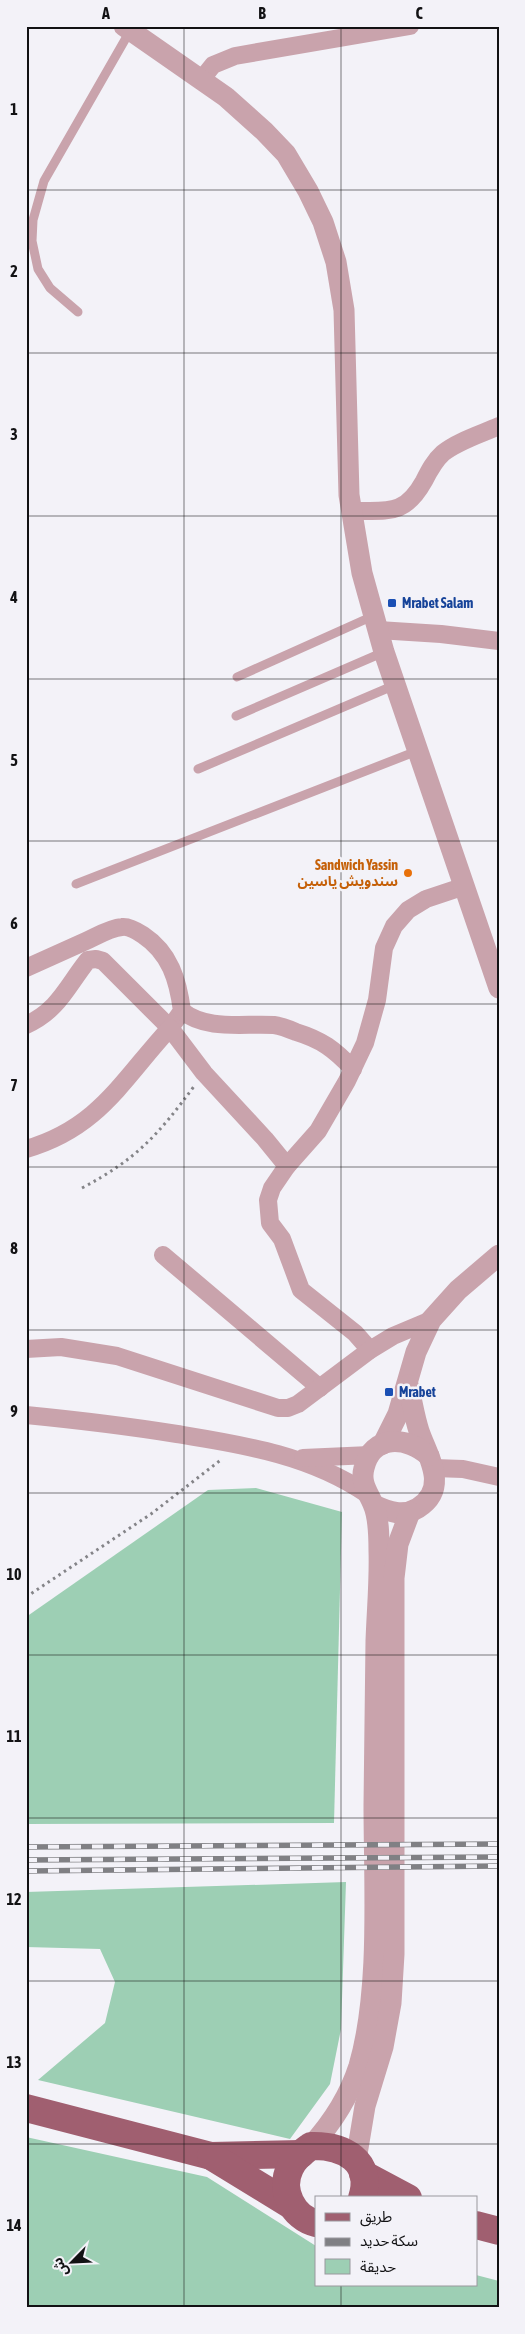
<svg xmlns="http://www.w3.org/2000/svg" width="525" height="2334" font-family="'Asap Condensed','Noto Sans Arabic',sans-serif">
  <rect width="100%" height="100%" fill="#f3f2f8"/>
  <g fill="#9dcfb4">
    <polygon points="256,1488 342,1512 334,1823 26,1824 26,1617 208,1490"/>
    <polygon points="346,1882 341,2029 330,2084 290,2139 38,2080 105,2023 115,1982 100,1949 26,1947 26,1892"/>
    <polygon points="26,2137 207,2177 316,2246 316,2285 476,2285 476,2275 499,2281 499,2308 26,2308"/>
  </g>
  <g fill="none" stroke-linecap="round" stroke-linejoin="round">
    <g stroke="#848488" stroke-width="3" stroke-dasharray="2.5 4" stroke-linecap="butt">
      <path d="M 82,1188 C 137,1159 158,1135 195,1085"/>
      <polyline points="26,1597 151,1514 222,1459"/>
    </g>
    <g stroke="#c9a3ac" stroke-width="9">
      <polyline points="78,312 50,288 38,269 32,241 33,220 44,181 130,31"/>
      <polyline points="237,677 373,616"/>
      <polyline points="236,716 384,652"/>
      <polyline points="198,769 395,685"/>
      <polyline points="76,884 417,751"/>
    </g>
    <g stroke="#c9a3ac" stroke-width="18">
      <polyline points="201,80 213,65 235,56 410,26"/>
      <path d="M 352,511 C 387,510 404,517 424,481 C 429,471 434,461 443,453 C 458,441 481,434 499,426"/>
      <polyline points="378,630 441,634 499,641"/>
      <path d="M 26,968 C 46,959 66,950 86,941 C 97,936 110,928 122,927 C 129,926 137,931 143,935 C 170,953 178,980 182,1011 L 170,1028 L 103,961 L 96,959 L 88,960 C 67,986 59,1010 26,1025"/>
      <path d="M 182,1011 C 207,1031 244,1023 274,1025 C 282,1026 289,1029 296,1032 C 322,1040 334,1049 353,1069"/>
      <path d="M 26,1149 C 99,1128 122,1080 170,1028 L 204,1073 L 265,1139 L 287,1166 L 272,1188 L 268,1200 L 270,1223 L 282,1239 L 301,1290 L 355,1333 L 370,1350"/>
      <polyline points="287,1166 318,1131 347,1081 365,1043 377,1000 384,948 394,926 408,910 426,899 465,886"/>
      <polyline points="163,1255 320,1388"/>
      <polyline points="26,1349 61,1347 117,1356 278,1408 288,1408 298,1404 370,1350 393,1336 431,1320"/>
      <path d="M 26,1415 C 77,1420 127,1426 177,1434 C 244,1445 310,1455 367,1494"/>
      <polyline points="303,1458 370,1455"/>
      <polyline points="434,1468 463,1469 499,1477"/>
    </g>
    <g stroke="#c9a3ac" stroke-width="21">
      <polyline points="124,26 226,97 264,131 286,154 308,191 323,222 336,262 344,310 349,495 362,573 384,652 499,988"/>
      <polyline points="383,1444 398,1414 416,1352 431,1320 458,1290 499,1255"/>
      <path d="M 374,1505 C 389,1512 403,1517 418,1508 C 450,1488 427,1455 419,1431 C 414,1416 412,1400 408,1385"/>
      <path d="M 311,2146 C 333,2122 349,2097 359,2066 C 381,1990 374,1885 374,1805 C 375,1750 375,1695 376,1641 C 377,1611 380,1581 379,1551 C 379,1536 379,1517 373,1504 C 368,1492 360,1483 364,1468 C 372,1434 407,1436 429,1456"/>
      <polyline points="356,2160 365,2106 383,2047 391,2003 394,1954 394,1578 398,1544 410,1512"/>
    </g>
    <g stroke="#a05f70" stroke-width="28">
      <polyline points="26,2108 211,2156 301,2154"/>
      <polyline points="211,2156 291,2205"/>
      <polyline points="363,2174 408,2198"/>
      <path d="M 316,2223 C 293,2218 279,2190 290,2168 C 294,2158 303,2152 311,2146 C 343,2145 374,2161 362,2198"/>
      <polyline points="476,2225 499,2231"/>
    </g>
    <g stroke="#808084" stroke-width="5.5">
      <g id="rail">
        <polyline points="26,1847 499,1844"/>
        <polyline points="26,1860 499,1857"/>
        <polyline points="26,1871 499,1866"/>
      </g>
    </g>
    <use href="#rail" stroke="#f3f2f8" stroke-width="4" stroke-dasharray="11" stroke-linecap="butt"/>
  </g>
  <path fill="none" stroke="#121214" stroke-width="1" stroke-opacity="0.55" d="M 184,26 L 184,2308M 341,26 L 341,2198M 26,190 L 499,190M 26,353 L 499,353M 26,516 L 499,516M 26,679 L 499,679M 26,841 L 499,841M 26,1004 L 499,1004M 26,1167 L 499,1167M 26,1330 L 499,1330M 26,1493 L 499,1493M 26,1655 L 499,1655M 26,1818 L 499,1818M 26,1981 L 499,1981M 26,2144 L 499,2144M 341,2285 L 341,2308"/>
  <g fill="#1a4fb4" stroke="#f3f2f8" stroke-width="2">
    <rect x="387" y="598" width="10" height="10" rx="2.5"/>
    <rect x="384" y="1387" width="10" height="10" rx="2.5"/>
  </g>
  <circle fill="#e8710a" stroke="#f3f2f8" stroke-width="2" cx="408" cy="873" r="5"/>
  <g text-anchor="middle" stroke-width="5" stroke-linejoin="round" paint-order="stroke">
    <g font-size="14" font-weight="bold" fill="#164399" stroke="#f3f2f8" text-anchor="start">
      <text x="402" y="608">Mrabet Salam</text>
      <text x="399" y="1397">Mrabet</text>
    </g>
    <g font-size="14" font-weight="bold" fill="#c56008" stroke="#f3f2f8" text-anchor="end">
      <text x="398" y="870">Sandwich Yassin<tspan x="398" dy="16">سندويش ياسين</tspan></text>
    </g>
  </g>
  <rect width="525" height="2334" fill="none" stroke="#f3f2f8" stroke-width="55"/>
  <rect x="315" y="2196" width="162" height="90" fill="#f3f2f8" stroke="#99989d"/>
  <rect x="325" y="2213" width="25" height="8" fill="#a05f70" stroke="#99989d"/>
  <text x="360" y="2222" font-size="15" fill="#121214">طريق</text>
  <rect x="325" y="2238" width="25" height="8" fill="#808084" stroke="#99989d"/>
  <text x="360" y="2246" font-size="15" fill="#121214">سكة حديد</text>
  <rect x="325" y="2259" width="25" height="15" fill="#9dcfb4" stroke="#99989d"/>
  <text x="360" y="2272" font-size="15" fill="#121214">حديقة</text>
  <g transform="translate(72 2262) rotate(246)" stroke="#f3f2f8" stroke-width="4" paint-order="stroke">
  <path d="M0-4L9 19L0 12L-9 19Z" fill="#121214"/>
  <text y="-8" font-size="14" font-weight="bold" text-anchor="middle" fill="#121214">ش</text>
  </g>
  <rect x="28" y="28" width="470" height="2278" fill="none" stroke="#121214" stroke-width="2"/>
  <g font-size="16" text-anchor="middle" font-weight="bold" fill="#121214">
    <text x="106" y="19">A</text>
    <text x="262" y="19">B</text>
    <text x="419" y="19">C</text>
    <text x="14" y="115">1</text>
    <text x="14" y="277">2</text>
    <text x="14" y="440">3</text>
    <text x="14" y="603">4</text>
    <text x="14" y="766">5</text>
    <text x="14" y="929">6</text>
    <text x="14" y="1091">7</text>
    <text x="14" y="1254">8</text>
    <text x="14" y="1417">9</text>
    <text x="14" y="1580">10</text>
    <text x="14" y="1742">11</text>
    <text x="14" y="1905">12</text>
    <text x="14" y="2068">13</text>
    <text x="14" y="2231">14</text>
  </g>
</svg>
